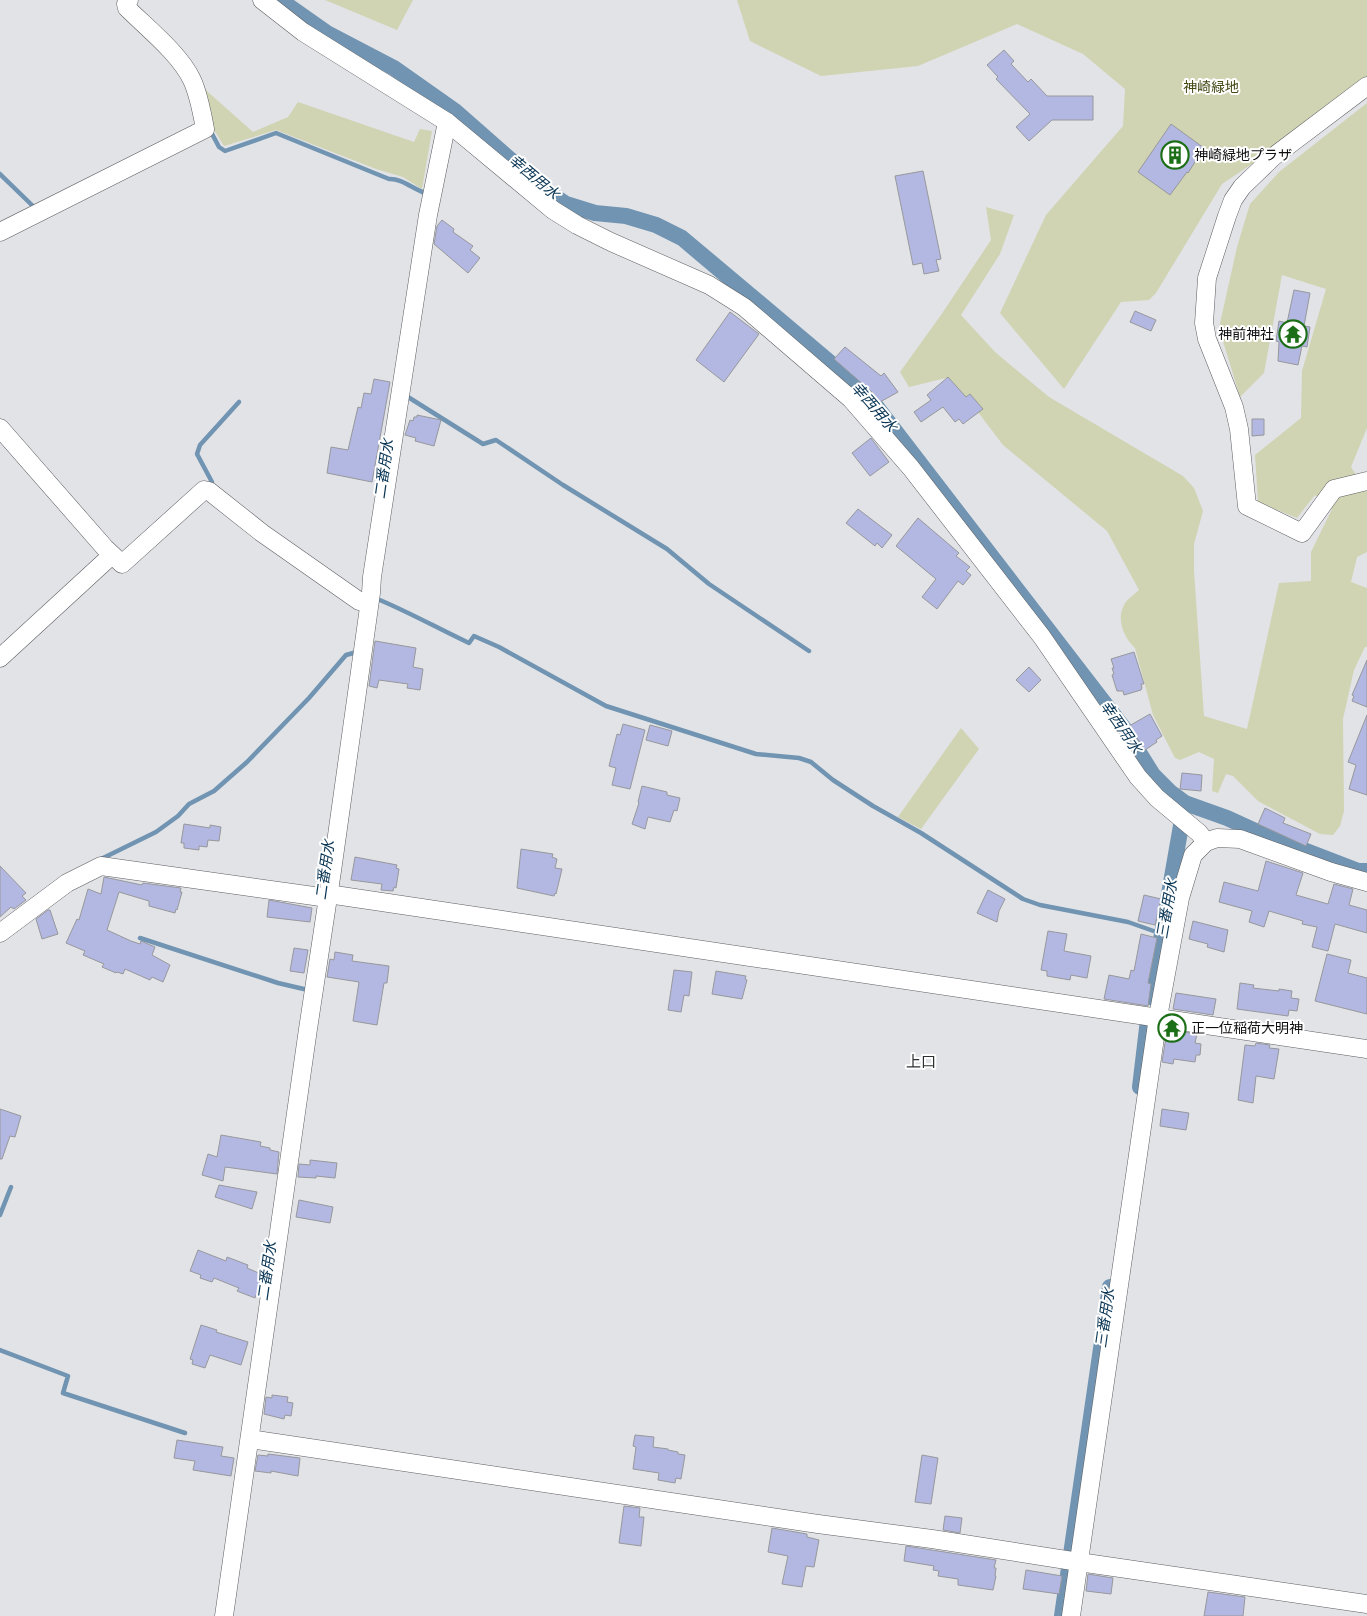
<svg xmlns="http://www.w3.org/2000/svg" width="1367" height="1616" font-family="'Archivo Narrow','Noto Sans JP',sans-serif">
  <rect width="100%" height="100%" fill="#e2e3e7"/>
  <g fill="#d0d4b2">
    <polygon points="325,0 413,0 397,30"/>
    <polygon points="737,0 1367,0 1367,87 1222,184 1156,293 1149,300 1121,302 1064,389 1000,313 1046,215 1123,126 1125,89 1083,54 1017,24 918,66 821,76 750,41"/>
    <polygon points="201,83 208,92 253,132 288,117 298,102 414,142 420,129 432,131 422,189 403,177 376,169 276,130 224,146 211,125"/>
    <path d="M 1367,103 L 1367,428 L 1351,467 L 1367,492 L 1367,552 L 1357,557 L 1351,582 L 1367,588 L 1367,647 L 1365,647 L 1354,670 L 1343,719 L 1344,811 L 1340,826 L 1333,835 L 1320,834 L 1258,801 L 1233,776 L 1226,774 L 1218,793 L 1212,791 L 1214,759 L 1199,752 L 1180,760 L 1175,758 L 1153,715 L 1135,648 C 1124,638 1116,619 1124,605 C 1127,599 1134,595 1139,590 L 1107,531 L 1003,445 L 968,399 L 946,378 L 909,387 L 900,372 L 941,315 L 991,240 L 986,207 L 1014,215 L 1000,254 L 961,315 L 995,352 L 1049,397 L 1183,476 L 1194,488 L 1203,511 L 1194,544 L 1194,571 L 1204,716 L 1247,729 L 1279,583 L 1311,581 L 1311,552 L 1332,509 L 1315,495 L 1297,518 L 1258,502 L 1255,455 L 1301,418 L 1302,371 L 1326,289 L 1282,275 L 1264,373 L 1240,397 L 1219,328 L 1237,247 L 1250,204 L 1279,172 Z"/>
    <polygon points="961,728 979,749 921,829 898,817"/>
  </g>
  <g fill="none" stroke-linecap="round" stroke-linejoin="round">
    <g stroke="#7094b1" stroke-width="4.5">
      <path d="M 210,130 L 219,147 L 225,151 L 276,133 L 389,179 C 402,178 414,190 428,194"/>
      <polyline points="0,174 36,209"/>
      <polyline points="408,397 483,444 496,440 563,485 667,549 709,584 809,651"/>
      <polyline points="209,486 212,482 197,454 200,445 239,402"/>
      <path d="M 375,598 C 407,611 437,628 469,643 L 474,636 L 499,647 L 606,706 L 756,754 L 799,758 L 811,762 L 833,780 L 873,806 L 921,833 L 1023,899 L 1040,905 L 1128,922 L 1162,934"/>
      <polyline points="99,860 156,832 178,816 189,804 214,791 247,762 309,698 346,655 357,652"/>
      <polyline points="140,938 278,983 308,990"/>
      <polyline points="0,1215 11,1187"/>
      <polyline points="0,1350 68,1376 63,1393 185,1433"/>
    </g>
    <g stroke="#7094b1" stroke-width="16">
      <polyline points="280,0 327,33 394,68 455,111 546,191 566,204 595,213 626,216 656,225 682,238 865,392 1125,730 1153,775 1170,792 1185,803 1227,818 1262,834 1358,871 1367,871"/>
      <polyline points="1151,997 1182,820"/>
      <polyline points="1140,1087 1148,1020"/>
      <polyline points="1062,1616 1110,1287"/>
    </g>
  </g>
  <g fill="#b3b8e2" stroke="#97989c">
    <polygon points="1004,50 1014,61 1011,64 1028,82 1031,79 1047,96 1093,96 1093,120 1052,120 1029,141 1016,127 1030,114 996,79 998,77 987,65"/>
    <polygon points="1171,124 1204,148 1188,173 1187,172 1170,195 1138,172"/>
    <polygon points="923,171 941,259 936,260 939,271 924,274 922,263 913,265 895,176"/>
    <polygon points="442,220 454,229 453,232 473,246 470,250 480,258 468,273 434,244 437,226"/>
    <polygon points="1294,290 1310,293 1304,326 1310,327 1307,347 1302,346 1298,365 1278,361 1279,342 1276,341 1279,321 1287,323"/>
    <polygon points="1135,311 1156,320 1151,331 1130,322"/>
    <polygon points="730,312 759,334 724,382 696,360"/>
    <polygon points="845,347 881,376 884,373 898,392 880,402 873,393 834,359"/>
    <polygon points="948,377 966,397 970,394 983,409 963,424 959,419 955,422 943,407 921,422 914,412 931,400 927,395"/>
    <polygon points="374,379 390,382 372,482 327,473 331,447 348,450 358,407 361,408 364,393 371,394"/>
    <polygon points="417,415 441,420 434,446 415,441 416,438 405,435 410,420 413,421 414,417 417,417"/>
    <polygon points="1252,419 1264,419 1264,435 1252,436"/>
    <polygon points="871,438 889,462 870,476 852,453"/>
    <polygon points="858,509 892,535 882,548 877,543 875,546 846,523"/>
    <polygon points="918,518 959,553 956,556 970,567 966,571 971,575 963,585 958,581 937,609 922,597 936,579 896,546"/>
    <polygon points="375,641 416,648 413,667 423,669 420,690 407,688 408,684 379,680 377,688 369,686"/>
    <polygon points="1134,652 1144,684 1141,684 1142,688 1141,690 1124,695 1123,691 1117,691 1112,675 1114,674 1112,668 1114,668 1111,659"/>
    <polygon points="1367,660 1367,707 1352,701 1354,696 1352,695"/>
    <polygon points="1029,667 1041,680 1029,692 1016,680"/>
    <polygon points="1150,714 1162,736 1156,740 1157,742 1145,750 1129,726"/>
    <polygon points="1367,715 1367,795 1349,789 1356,765 1348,762"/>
    <polygon points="623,724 645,730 630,789 612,785 616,768 609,766 617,734 620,735"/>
    <polygon points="650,725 672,731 668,746 646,740"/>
    <polygon points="1182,773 1202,775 1201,791 1180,789"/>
    <polygon points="642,786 667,792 667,795 680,798 677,811 674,810 670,822 648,817 645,829 632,824 639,803 638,802"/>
    <polygon points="1265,808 1285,818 1283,823 1311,834 1306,846 1258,824"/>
    <polygon points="184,824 210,828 210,825 221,827 219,841 208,840 207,847 199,846 199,850 184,848 184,843 181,843"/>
    <polygon points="521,849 553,854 552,857 557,859 555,868 562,869 556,894 555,893 554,896 517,888"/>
    <polygon points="355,857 397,865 396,868 399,869 396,888 394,887 393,891 381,890 382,884 351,880"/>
    <polygon points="1266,861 1303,873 1296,895 1328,904 1334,884 1353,889 1349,905 1367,910 1367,933 1335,924 1328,951 1312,947 1317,927 1302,924 1303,921 1269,911 1264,927 1249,922 1252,911 1219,902 1224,882 1258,891"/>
    <polygon points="0,866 26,893 22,896 26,900 14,909 11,907 0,917"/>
    <polygon points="104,877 142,885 143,883 181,888 180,892 182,892 177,910 176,909 175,913 149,906 149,901 119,892 107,930 131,941 140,944 141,941 155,947 152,955 170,965 163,982 152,977 150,980 125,969 123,974 117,972 116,973 102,967 104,964 83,955 85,951 66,943 77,919 79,920 88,889 101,894"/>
    <polygon points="988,890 1005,899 999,911 997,922 977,913"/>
    <polygon points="1144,895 1161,899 1155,925 1138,921"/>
    <polygon points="269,900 312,908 310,922 267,917"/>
    <polygon points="48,910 50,910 58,934 42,939 36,919"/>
    <polygon points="1193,921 1228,930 1224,952 1207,947 1208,944 1189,939"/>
    <polygon points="1048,931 1067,934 1064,951 1091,956 1087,978 1071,975 1070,980 1047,976 1047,971 1041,970"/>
    <polygon points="1141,934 1157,938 1148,983 1151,984 1148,1006 1104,999 1109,975 1129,979 1131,970 1134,971"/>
    <polygon points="294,948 308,950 304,973 290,971"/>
    <polygon points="335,952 353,955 352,961 389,966 387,983 384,983 377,1025 353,1021 359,982 327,977 330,959 334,960"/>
    <polygon points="1327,954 1351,960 1348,973 1367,978 1367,1014 1315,1001"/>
    <polygon points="674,970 692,972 689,996 684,995 681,1012 668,1010"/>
    <polygon points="716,971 746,976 745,979 747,980 742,999 712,994"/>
    <polygon points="1240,983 1254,985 1253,988 1279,991 1279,989 1292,991 1291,998 1299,999 1297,1011 1289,1010 1288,1016 1237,1009"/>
    <polygon points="1176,993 1216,999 1213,1015 1173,1009"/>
    <polygon points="1177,1031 1197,1034 1195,1043 1201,1044 1200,1055 1196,1055 1195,1062 1174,1059 1173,1064 1162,1062 1166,1037 1176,1039"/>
    <polygon points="1256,1043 1270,1045 1269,1048 1279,1049 1274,1079 1256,1076 1253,1103 1238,1100 1245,1045 1255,1046"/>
    <polygon points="0,1109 21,1116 15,1137 10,1136 2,1159 0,1159"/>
    <polygon points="1162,1109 1189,1113 1186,1130 1160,1126"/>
    <polygon points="221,1135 261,1142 260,1146 270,1148 270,1150 279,1152 277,1174 225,1167 223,1181 202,1175 208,1154 217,1157"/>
    <polygon points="310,1160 337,1163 335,1178 316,1176 316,1178 298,1177 299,1164 310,1165"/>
    <polygon points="219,1185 257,1192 252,1209 215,1197"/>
    <polygon points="299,1200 333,1207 330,1223 296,1217"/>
    <polygon points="198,1250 226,1261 227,1257 248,1265 247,1268 261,1274 259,1279 261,1280 255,1298 237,1291 239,1288 214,1278 212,1282 200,1278 201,1275 190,1271"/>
    <polygon points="201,1325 217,1330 216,1332 248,1342 241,1365 210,1355 205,1368 192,1364 193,1360 190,1359"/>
    <polygon points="272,1395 288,1397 287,1402 293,1403 291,1416 285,1415 284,1419 264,1414 266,1397 272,1398"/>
    <polygon points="635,1435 654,1437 653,1447 668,1449 668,1450 678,1452 678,1454 685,1455 681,1479 676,1478 675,1483 658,1480 659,1473 633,1469 636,1447 633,1446"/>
    <polygon points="177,1440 223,1447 221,1456 234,1458 231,1476 193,1470 195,1461 174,1458"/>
    <polygon points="268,1454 300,1458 298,1476 271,1471 271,1473 255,1471 258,1455 268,1456"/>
    <polygon points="922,1455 938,1458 931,1504 915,1502"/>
    <polygon points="624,1506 640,1508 639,1517 644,1517 641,1546 619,1543"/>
    <polygon points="945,1516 962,1518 960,1533 943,1530"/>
    <polygon points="772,1528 807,1534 807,1537 819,1540 814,1567 806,1566 802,1587 782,1584 788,1556 768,1552"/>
    <polygon points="906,1546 996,1560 994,1568 996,1568 995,1576 996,1576 993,1590 958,1585 958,1579 938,1576 939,1571 933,1570 934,1566 904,1561"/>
    <polygon points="1026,1570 1062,1576 1059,1594 1023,1589"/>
    <polygon points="1088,1574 1113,1578 1111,1594 1086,1591"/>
    <polygon points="1208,1592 1245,1597 1243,1616 1204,1616"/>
  </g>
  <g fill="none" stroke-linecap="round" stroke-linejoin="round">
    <g stroke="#5d5e62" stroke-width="19">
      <g id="minor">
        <polyline points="262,0 303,32 447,122 553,210 577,225 611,242 709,285 744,307 851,399 911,468 1042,637 1138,777 1157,798 1199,833 1206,842"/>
        <polyline points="1367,86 1273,157 1242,187 1233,200 1227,216 1207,278 1204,323 1207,339 1234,407 1239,429 1247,506 1302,533 1334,489 1367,481"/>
        <path d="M 0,232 L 205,129 C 202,113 199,95 192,80 C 180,54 147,28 127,8 L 126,4 L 129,0"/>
        <polyline points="0,428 105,548 122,564 204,490 209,491 262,533 359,601 369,604"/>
        <polyline points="0,658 112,555"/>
        <polyline points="328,894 1367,1049"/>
        <polyline points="0,933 67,883 101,866 328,898"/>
        <polyline points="250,1439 818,1524 932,1539 1079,1562 1367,1604"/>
        <polyline points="224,1616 308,1029 332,871 371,593 372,577 428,215 447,122"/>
        <polyline points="1071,1616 1158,1017 1180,898 1193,855 1206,842 1217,838 1240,839 1331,872 1367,882"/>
      </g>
    </g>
    <use href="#minor" stroke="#fff" stroke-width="18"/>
  </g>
  <defs>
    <g id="building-ring" transform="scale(1.4375)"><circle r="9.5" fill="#fff" stroke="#1d6f17" stroke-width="1.5"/><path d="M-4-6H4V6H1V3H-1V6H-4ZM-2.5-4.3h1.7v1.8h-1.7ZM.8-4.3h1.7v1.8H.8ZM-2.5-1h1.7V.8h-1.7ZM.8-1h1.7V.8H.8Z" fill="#1d6f17"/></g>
    <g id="temple-ring" transform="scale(1.4375)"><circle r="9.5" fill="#fff" stroke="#1d6f17" stroke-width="1.5"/><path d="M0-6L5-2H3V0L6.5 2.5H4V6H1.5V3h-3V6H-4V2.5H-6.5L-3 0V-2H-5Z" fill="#1d6f17"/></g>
  </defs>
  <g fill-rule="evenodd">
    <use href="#building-ring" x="1175" y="155"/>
    <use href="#temple-ring" x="1293" y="334"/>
    <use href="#temple-ring" x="1172" y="1028"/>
  </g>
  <g text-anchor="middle" stroke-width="4" stroke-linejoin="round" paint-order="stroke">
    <g font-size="14" fill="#444815" stroke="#fff">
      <text x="1211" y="92">神崎緑地</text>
    </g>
    <g font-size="14" fill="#0e0e10" stroke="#fff" text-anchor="start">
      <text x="1194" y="160">神崎緑地プラザ</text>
      <text x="1274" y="339" text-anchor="end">神前神社</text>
      <text x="1191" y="1033">正一位稲荷大明神</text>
    </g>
    <g font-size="15" font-style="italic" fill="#0a3655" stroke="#fff">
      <text transform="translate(534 177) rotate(40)" y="5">幸西用水</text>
      <text transform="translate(874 407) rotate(49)" y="5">幸西用水</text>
      <text transform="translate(384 469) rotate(-82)" y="5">二番用水</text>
      <text transform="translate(1121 727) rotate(55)" y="5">幸西用水</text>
      <text transform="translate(325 870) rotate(-82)" y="5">二番用水</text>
      <text transform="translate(1167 909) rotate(-80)" y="5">三番用水</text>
      <text transform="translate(267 1271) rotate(-82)" y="5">二番用水</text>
      <text transform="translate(1105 1318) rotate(-82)" y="5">三番用水</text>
    </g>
    <g font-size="15" fill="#2e2f32" stroke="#fff">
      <text x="921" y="1067">上口</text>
    </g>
  </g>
</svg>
